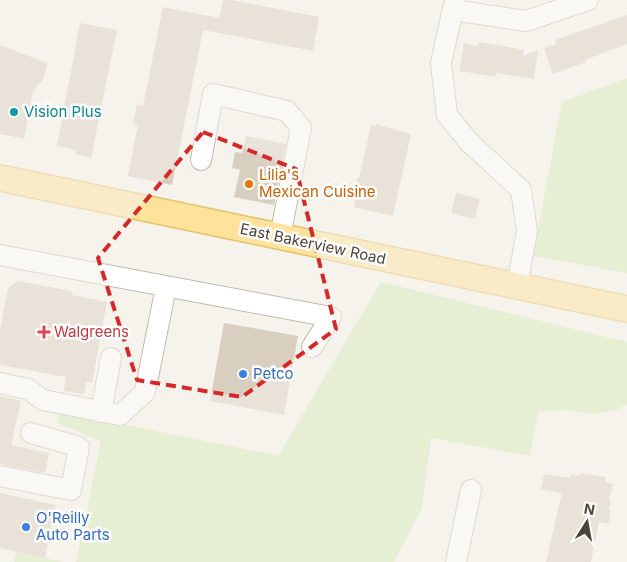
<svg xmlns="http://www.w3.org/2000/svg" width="627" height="562" font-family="Inter,sans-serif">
  <rect width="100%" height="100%" fill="#f6f3ec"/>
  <g fill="#d2eab5">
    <polygon points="627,78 627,273 533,256 562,102"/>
    <polygon points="381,282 627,342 627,404 619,409 594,414 567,410 538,412 530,456 431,438 422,508 394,562 76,562 101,441 57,423 60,411 278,456"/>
    <polygon points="16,552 64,562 14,562"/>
  </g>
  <g fill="#d8cfc1">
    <polygon points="223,0 232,0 319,17 313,51 203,30 172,185 128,176 138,124 133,123 137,105 143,106 163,7 219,18"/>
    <polygon points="627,15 627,44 585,60 586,62 553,74 544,48 556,44 555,40"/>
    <polygon points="80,23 117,30 91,158 75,154 76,150 57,146"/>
    <polygon points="479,42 524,50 523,56 538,50 534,79 496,73 495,77 459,71 464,43 478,46"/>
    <polygon points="0,45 47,63 44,78 33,91 24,139 0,134"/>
    <polygon points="376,124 411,134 393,216 354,207 355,198 353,198 357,178 359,178 371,125 375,126"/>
    <polygon points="246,136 286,144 274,205 234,197 240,170 232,168 235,152 242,153"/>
    <polygon points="456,193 480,199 475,219 451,213"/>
    <polygon points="18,281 72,291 72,295 107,302 92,383 86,382 84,394 64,391 66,377 0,365 0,329 8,288"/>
    <polygon points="224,323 298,336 284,415 210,401"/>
    <polygon points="0,396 21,401 11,445 49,453 45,473 0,464"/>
    <polygon points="580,473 605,477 605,482 613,484 609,500 611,501 609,509 611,510 609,524 599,522 591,562 546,562 562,493 541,489 544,474 570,478 571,474 580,476"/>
    <polygon points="0,493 56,505 45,558 0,548"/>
  </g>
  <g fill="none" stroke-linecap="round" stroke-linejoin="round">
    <g stroke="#c2bbae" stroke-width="22">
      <g id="minor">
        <polyline points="455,0 441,63 447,115 470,143 521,190 527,231 517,286"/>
        <polyline points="453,10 526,21 588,0"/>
        <polyline points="201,160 213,94 287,111 301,128 280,237"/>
        <polyline points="0,255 331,317 312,347"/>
        <polyline points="0,383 28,389 43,400 120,415 145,392 166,287"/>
        <polyline points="101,412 111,358"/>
        <polyline points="0,476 71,490 79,447 31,433"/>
        <polyline points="456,562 471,490"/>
      </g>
    </g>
    <g stroke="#e6c16a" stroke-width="28">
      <polyline id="major" points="0,178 627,309"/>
    </g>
    <use href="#minor" stroke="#fff" stroke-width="20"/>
    <use href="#major" stroke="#ffe39c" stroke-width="25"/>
  </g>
  <path d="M0 0H627V562H0ZM 203,132 L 296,169 L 336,329 L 242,397 L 137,380 L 98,258 Z" fill="#f6f3ec" fill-opacity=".55" fill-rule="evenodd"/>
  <path fill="none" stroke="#d62828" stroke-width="4" stroke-dasharray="10 6" stroke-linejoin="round" d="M 203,132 L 296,169 L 336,329 L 242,397 L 137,380 L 98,258 Z"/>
  <circle fill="#0f9aa8" stroke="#fff" stroke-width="2" cx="14" cy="112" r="5"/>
  <circle fill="#e8710a" stroke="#fff" stroke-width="2" cx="249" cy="184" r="5"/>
  <path fill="#e0444e" stroke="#fff" stroke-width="2" d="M41.5 324.5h5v5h5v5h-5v5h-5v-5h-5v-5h5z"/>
  <g fill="#3f7fe0" stroke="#fff" stroke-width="2">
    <circle cx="243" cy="374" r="5"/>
    <circle cx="26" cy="527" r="5"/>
  </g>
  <g text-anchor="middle" stroke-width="5" stroke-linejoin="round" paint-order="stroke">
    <g font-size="15" fill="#0d838f" stroke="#fff" text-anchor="start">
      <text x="24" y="117">Vision Plus</text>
    </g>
    <g font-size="15" fill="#c56008" stroke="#fff" text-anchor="start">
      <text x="259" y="180">Lilia's<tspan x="259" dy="17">Mexican Cuisine</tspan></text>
    </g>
    <g font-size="15" fill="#4b4439" stroke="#fff">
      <text transform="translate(313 244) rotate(12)" y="5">East Bakerview Road</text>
    </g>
    <g font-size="15" fill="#be3a42" stroke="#fff" text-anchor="start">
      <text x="54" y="337">Walgreens</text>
    </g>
    <g font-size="15" fill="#366cbe" stroke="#fff" text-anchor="start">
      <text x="253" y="379">Petco</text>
      <text x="36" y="523">O'Reilly<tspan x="36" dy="17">Auto Parts</tspan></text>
    </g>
  </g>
  <g transform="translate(587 522) rotate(11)" stroke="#ffffff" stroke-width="4" paint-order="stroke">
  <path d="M0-4L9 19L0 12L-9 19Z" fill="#4b4439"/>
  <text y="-8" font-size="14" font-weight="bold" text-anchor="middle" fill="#4b4439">N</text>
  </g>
</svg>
